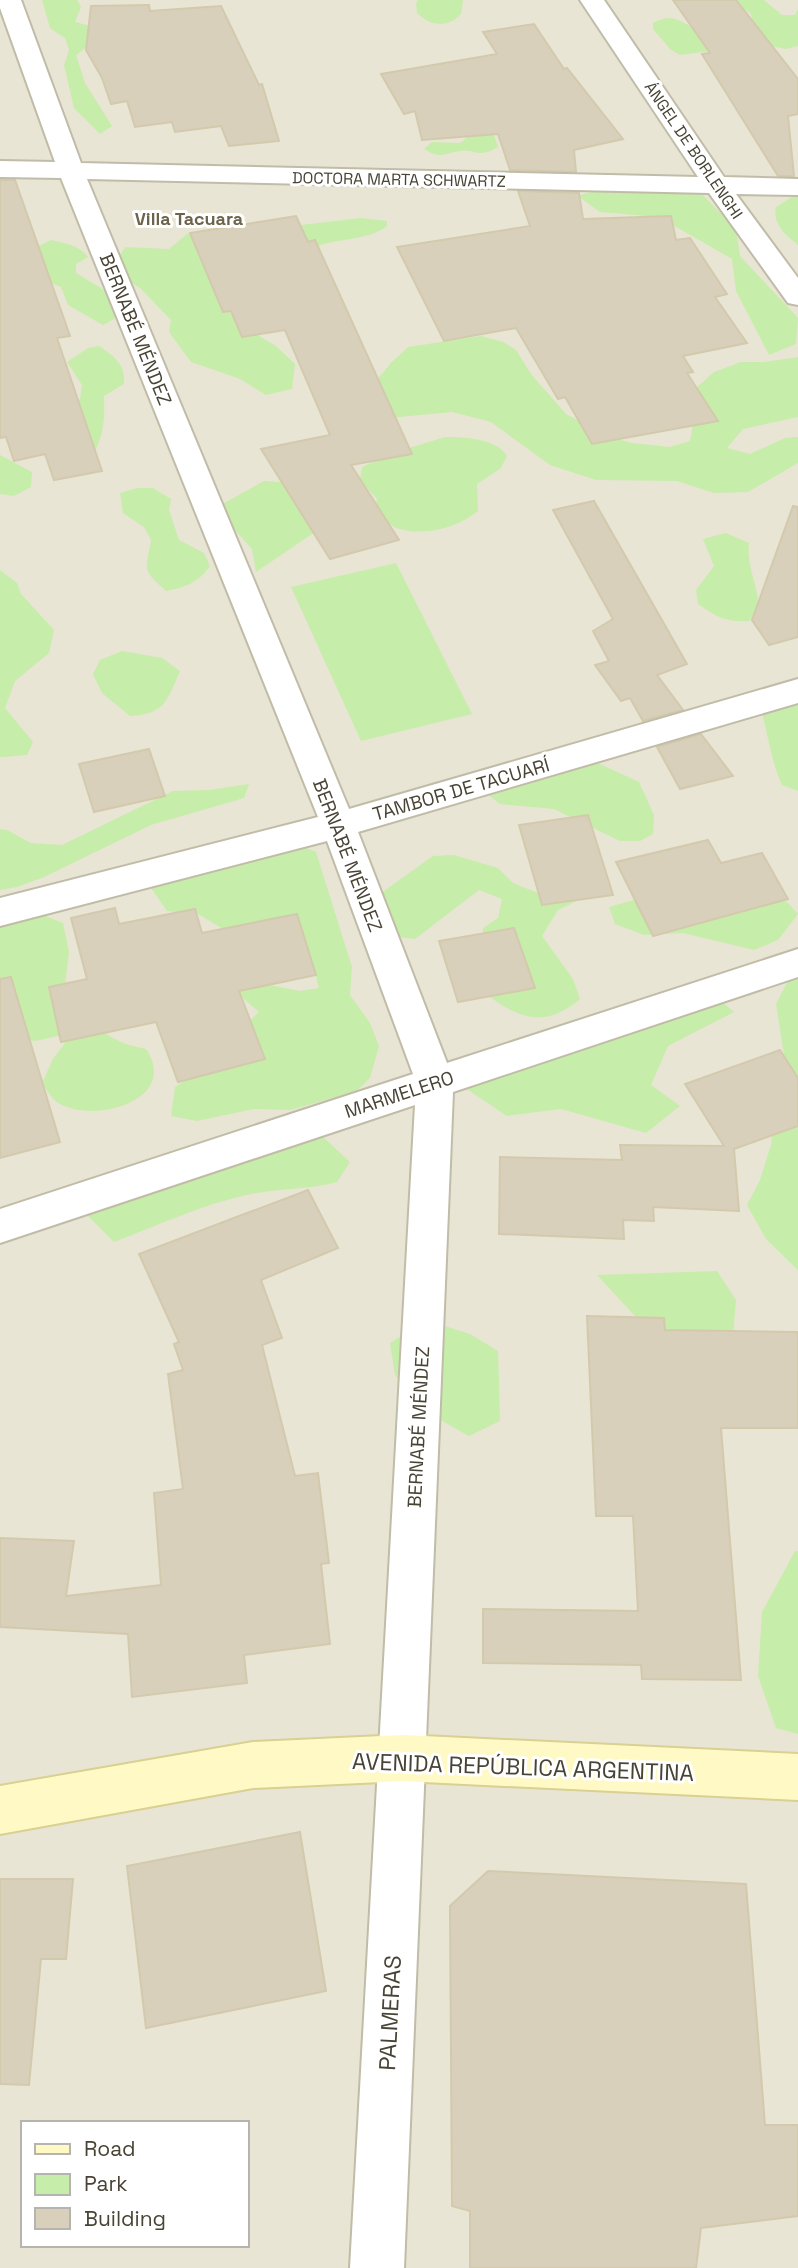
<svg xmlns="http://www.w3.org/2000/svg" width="798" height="2268" font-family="'Space Grotesk',sans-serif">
  <rect width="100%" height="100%" fill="#f5f2e6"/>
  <path fill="#e9e5d4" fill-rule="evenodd" d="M 0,0 L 798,0 L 798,2268 L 0,2268 ZM 23,2123 L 247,2123 L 247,2245 L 23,2245 Z"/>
  <g fill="#c6edaa">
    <polygon points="42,0 77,0 81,7 75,22 98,28 92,43 76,55 85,83 112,126 100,134 74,108 64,65 69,50 65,38 50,28"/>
    <path d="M 418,0 L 463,0 L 461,14 C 448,28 431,27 417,13 L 416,4 Z"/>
    <path d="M 732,0 L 764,0 L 782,15 L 795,15 L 798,9 L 798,46 L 786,49 L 761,44 L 680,55 L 671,50 L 653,29 L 653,23 C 677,10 680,26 701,29 C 718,32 737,29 754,28 L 751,14 Z"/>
    <path d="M 491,127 L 498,147 C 478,159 477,149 461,151 C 443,153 442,160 424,149 L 432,142 L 460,143 L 468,137 L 469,130 Z"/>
    <polygon points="636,178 701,193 736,229 740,256 798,318 796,344 769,355 736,291 732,259 659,217 600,212 578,196"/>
    <path d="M 798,193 L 798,245 C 786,235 772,224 776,207 Z"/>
    <path d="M 361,218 L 387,221 L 387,226 C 366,242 335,237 311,249 L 284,227 Z"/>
    <polygon points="187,234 209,236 225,308 244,327 276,346 295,364 292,389 266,395 240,379 191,362 169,332 171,320 140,288 111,270 125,247 169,249"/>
    <path d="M 51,240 C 66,244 79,245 88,257 L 76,264 L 76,273 L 101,288 L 120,306 L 114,319 L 103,325 L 68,305 L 61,287 L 3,263 Z"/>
    <polygon points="481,336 503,342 516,350 531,374 566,414 608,436 632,443 670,447 690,441 694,418 694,390 714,372 741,362 764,362 798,357 798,417 743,429 727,448 750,454 785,438 798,437 798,463 748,492 714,493 677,481 596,480 550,465 491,422 452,412 357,421 357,403 391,363 408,347"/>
    <path d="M 99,346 C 114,356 126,365 124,384 L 104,396 C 105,417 104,443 89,458 L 70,408 L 80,399 L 82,385 L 67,362 L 88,348 Z"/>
    <path d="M 445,437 C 463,437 496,438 507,456 L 501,468 L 477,484 L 478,511 C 457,528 426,536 399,529 C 391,526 382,519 375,514 L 377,499 L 360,480 L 362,467 L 393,453 Z"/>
    <polygon points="0,455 32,472 31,487 14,496 0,494"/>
    <polygon points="264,481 294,483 324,526 256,572 252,549 215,508"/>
    <path d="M 137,488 L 153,488 L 171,499 L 169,510 L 179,540 L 204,553 L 210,566 C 198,583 186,587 166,591 C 141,568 146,572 151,540 L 144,527 L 123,513 L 120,493 Z"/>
    <path d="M 726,533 L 749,543 C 746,564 758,586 759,608 L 749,621 C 727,623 715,616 698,604 L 696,590 L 714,566 L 703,539 Z"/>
    <polygon points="396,563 472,714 361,741 291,587"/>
    <polygon points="0,570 17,583 21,594 54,630 49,653 15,681 5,708 33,742 27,755 3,757 0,757"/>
    <path d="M 122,651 L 162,658 L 180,671 C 167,700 166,714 130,716 L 102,693 L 93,674 L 100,660 Z"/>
    <path d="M 798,692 L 798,791 L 782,785 C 771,761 768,734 761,709 Z"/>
    <polygon points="591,760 639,782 654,815 653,834 640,841 620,841 554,809 500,804 476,785 482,770 507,764"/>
    <polygon points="249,784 244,798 151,825 44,877 17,887 0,890 0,829 7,830 31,843 62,845 173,791 209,790"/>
    <polygon points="283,838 316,852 352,967 350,995 370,1023 379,1046 370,1078 356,1091 291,1110 254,1109 197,1121 171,1116 175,1087 192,1076 259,1012 244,999 228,977 300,991 319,988 311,957 296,936 228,932 198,914 167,911 149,885"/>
    <path d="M 454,855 L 498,868 L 513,883 L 543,895 L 584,868 L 607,874 L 608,886 L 558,910 L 542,936 L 573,979 L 580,999 C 543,1030 518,1018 483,992 L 483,928 L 498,918 L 502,899 L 479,890 L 415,939 L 391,936 L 370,901 L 433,856 Z"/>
    <polygon points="766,897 787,902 798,914 778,940 754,950 683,933 644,935 615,924 609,907 634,900 660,911"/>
    <path d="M 43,915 L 63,923 L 69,952 L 65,985 C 91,1020 99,1040 146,1049 C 180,1099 97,1124 60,1104 C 53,1101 47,1090 42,1083 L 53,1059 L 65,1043 L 58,1036 L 35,1041 L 5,1037 L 0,1013 L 0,926 Z"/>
    <polygon points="798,974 798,1270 766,1239 747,1205 760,1180 771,1145 778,1082 784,1055 776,1004 789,979"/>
    <polygon points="700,983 734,1012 668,1046 651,1085 680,1106 646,1133 561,1109 507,1116 462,1086"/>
    <path d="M 320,1134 L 350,1162 L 337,1182 C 309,1190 280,1188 251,1194 C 203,1204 159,1225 114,1242 L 87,1215 L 106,1198 Z"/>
    <polygon points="717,1271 736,1300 730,1371 650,1338 636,1317 597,1275"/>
    <polygon points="426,1320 470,1334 498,1351 500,1421 469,1436 421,1409 395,1375 390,1343"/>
    <polygon points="795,1551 798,1551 798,1734 776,1728 758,1676 762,1612"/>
  </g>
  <g fill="#d8d0ba" stroke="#d3c9ad" stroke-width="2">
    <polygon points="673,0 736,0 798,79 798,114 788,116 794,176 778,176 702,54 710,53"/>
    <polygon points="149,5 150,11 221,6 259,85 262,84 279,141 229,146 221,126 175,132 172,122 135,127 127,101 111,104 102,78 86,50 91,6"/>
    <polygon points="534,24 564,69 567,68 623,139 574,150 576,172 510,170 498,134 422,140 415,111 404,114 381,74 497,54 483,32"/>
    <polygon points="0,180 15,180 70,336 57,338 102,471 54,480 45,454 14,461 6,437 0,438"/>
    <polygon points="518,191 579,193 583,219 671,216 676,240 690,238 727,294 715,297 747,343 683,356 693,372 687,373 718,421 592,444 565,397 558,399 516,328 444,341 397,247 530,226"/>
    <polygon points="296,216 308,242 315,240 412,454 351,465 399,540 330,559 261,449 330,435 285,330 242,337 231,311 223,312 190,233"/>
    <polygon points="594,501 687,664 657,675 683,710 643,721 630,698 621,701 595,665 609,661 593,631 613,619 553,510"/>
    <polygon points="793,506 798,507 798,637 769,645 752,620"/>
    <polygon points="701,734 733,776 680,789 657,747"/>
    <polygon points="149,749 165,796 94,812 79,764"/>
    <polygon points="588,815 613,895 542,905 519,825"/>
    <polygon points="708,840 721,863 762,853 788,899 653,936 616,862"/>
    <polygon points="115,908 119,924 195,909 202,933 297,914 316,975 239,991 265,1059 178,1082 156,1022 61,1042 49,987 87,979 71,918"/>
    <polygon points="514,928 535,988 458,1002 439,941"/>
    <polygon points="11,977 60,1142 0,1158 0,979"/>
    <polygon points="780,1050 798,1078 798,1126 734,1149 739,1211 653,1207 654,1221 623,1220 624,1239 499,1234 500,1157 622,1160 620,1145 724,1146 685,1084"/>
    <polygon points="308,1190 338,1248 261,1280 282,1338 262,1345 295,1476 318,1473 329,1563 321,1564 330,1644 244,1655 247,1683 132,1697 128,1634 0,1627 0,1538 74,1541 66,1596 161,1585 154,1493 183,1489 168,1374 183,1370 174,1344 179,1342 139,1254"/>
    <polygon points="587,1316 664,1318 665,1330 798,1332 798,1428 721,1428 741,1680 642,1679 641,1665 483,1663 483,1609 638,1611 633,1516 596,1516"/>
    <polygon points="300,1832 326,1991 146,2028 127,1866"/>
    <polygon points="488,1871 746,1884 765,2125 798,2125 798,2216 701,2228 696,2268 470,2268 470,2211 452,2206 450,1906"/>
    <polygon points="0,1879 73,1879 66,1959 41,1959 29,2085 0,2084"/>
  </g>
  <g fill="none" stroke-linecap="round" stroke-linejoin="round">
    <g stroke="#c1bca8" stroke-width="4">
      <polygon id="street" points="0,0 21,0 81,163 698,177 580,0 604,0 724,177 798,179 798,195 736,194 798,278 798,305 788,303 709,193 87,179 349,809 798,679 798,703 358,832 447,1063 798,949 798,977 453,1092 404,2268 350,2268 415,1105 0,1243 0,1209 413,1074 327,841 0,926 0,898 318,817 61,178 0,177 0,161 55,162 0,8"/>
    </g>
    <g stroke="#d9d091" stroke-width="4">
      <polygon id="secondary" points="403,1735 798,1754 798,1800 403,1781 253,1788 0,1834 0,1786 253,1742"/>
    </g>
    <use href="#street" fill="#fff" fill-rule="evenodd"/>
    <use href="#secondary" fill="#fff9c6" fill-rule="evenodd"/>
  </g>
  <g text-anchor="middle" stroke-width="6" stroke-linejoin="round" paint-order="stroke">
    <g font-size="16" fill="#484334" stroke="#fff">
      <text transform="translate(694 150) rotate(56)" y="6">ÁNGEL DE BORLENGHI</text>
      <text transform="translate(399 179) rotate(1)" y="6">DOCTORA MARTA SCHWARTZ</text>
    </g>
    <g font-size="18" font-weight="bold" fill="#6c634a" stroke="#fff">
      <text x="189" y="225">Villa Tacuara</text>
    </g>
    <g font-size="19" fill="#484334" stroke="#fff">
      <text transform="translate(136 329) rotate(68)" y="7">BERNABÉ MÉNDEZ</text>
      <text transform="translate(461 789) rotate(-16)" y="7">TAMBOR DE TACUARÍ</text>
      <text transform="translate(348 855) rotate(69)" y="7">BERNABÉ MÉNDEZ</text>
      <text transform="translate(399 1094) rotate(-18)" y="7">MARMELERO</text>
      <text transform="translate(418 1427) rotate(-87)" y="7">BERNABÉ MÉNDEZ</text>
    </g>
    <g font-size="23" fill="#484334" stroke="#fff">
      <text transform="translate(523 1767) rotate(2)" y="8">AVENIDA REPÚBLICA ARGENTINA</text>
      <text transform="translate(390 2013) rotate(-87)" y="8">PALMERAS</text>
    </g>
  </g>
  <rect x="21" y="2121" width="228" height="126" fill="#ffffff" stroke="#b6b4ae" stroke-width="2"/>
  <rect x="35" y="2144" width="35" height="10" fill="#fff9c6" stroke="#b6b4ae" stroke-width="2"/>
  <text x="84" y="2156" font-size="21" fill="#484334">Road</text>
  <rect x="35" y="2174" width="35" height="21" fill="#c6edaa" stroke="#b6b4ae" stroke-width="2"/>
  <text x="84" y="2191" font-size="21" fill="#484334">Park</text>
  <rect x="35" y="2208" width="35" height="21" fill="#d8d0ba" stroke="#b6b4ae" stroke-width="2"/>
  <text x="84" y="2226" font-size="21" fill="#484334">Building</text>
</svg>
